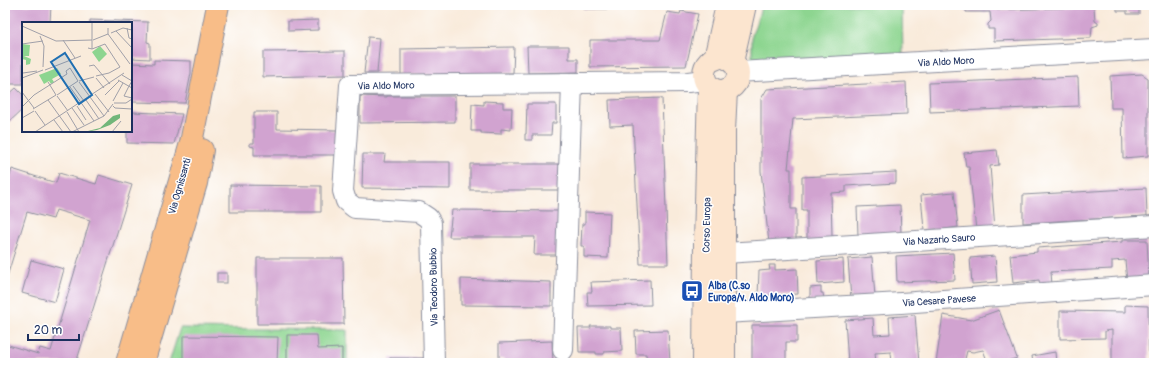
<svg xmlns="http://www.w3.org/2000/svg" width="1159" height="368" font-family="Pangolin,sans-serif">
  <rect width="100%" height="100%" fill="#fff"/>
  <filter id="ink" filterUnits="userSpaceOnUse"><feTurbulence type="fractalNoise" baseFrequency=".025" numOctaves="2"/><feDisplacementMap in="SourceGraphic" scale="8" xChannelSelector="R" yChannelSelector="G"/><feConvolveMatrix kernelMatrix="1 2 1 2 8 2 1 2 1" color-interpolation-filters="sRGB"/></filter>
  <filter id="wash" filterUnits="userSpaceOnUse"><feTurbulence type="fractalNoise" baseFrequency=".012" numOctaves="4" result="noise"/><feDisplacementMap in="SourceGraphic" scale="16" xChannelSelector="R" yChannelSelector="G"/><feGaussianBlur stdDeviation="0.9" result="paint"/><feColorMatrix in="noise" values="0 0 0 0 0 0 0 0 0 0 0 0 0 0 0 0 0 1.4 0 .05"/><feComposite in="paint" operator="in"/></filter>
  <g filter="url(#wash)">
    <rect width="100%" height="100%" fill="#f9ebdb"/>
    <g fill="#8dd590" stroke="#548277">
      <polygon points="762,5 902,5 903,59 752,62 752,35"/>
      <polygon points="180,328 347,330 347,363 169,363"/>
    </g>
    <g id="blocks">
      <g fill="#d1a3d0">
        <polygon points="5,5 51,5 50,23 23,23 23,84 5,84"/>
        <rect x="584" y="5" width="53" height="4"/>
        <polygon points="966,5 997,5 997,10 1094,7 1095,21 1098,23 1098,25 1092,27 1091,38 994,41 994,29 988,29 988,24 991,21 990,12 966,12"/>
        <polygon points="1117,5 1148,5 1148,7 1135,6 1135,9 1139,9 1139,14 1127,14 1127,11 1117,11"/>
        <polygon points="681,11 698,14 686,66 590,67 590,40 660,40 667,12 680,14"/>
        <polygon points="90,20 148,22 147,42 150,43 150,59 131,58 131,23 90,23"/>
        <polygon points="318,20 318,30 288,31 288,21"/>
        <polygon points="368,37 380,38 377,73 364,73"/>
        <polygon points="527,46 569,46 569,59 578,59 578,72 528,73"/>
        <polygon points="514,47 513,73 401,75 401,49"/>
        <polygon points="345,51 345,75 263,77 263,52"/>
        <polygon points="154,60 191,61 191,73 185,103 131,102 133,86 131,86 131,63 154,64"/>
        <polygon points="1142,74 1148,78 1148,156 1123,158 1122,108 1111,108 1110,76"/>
        <polygon points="1078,77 1079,106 930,112 929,83"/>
        <polygon points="906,82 907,114 793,119 788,169 791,169 791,209 796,209 796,241 769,243 761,171 761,99 767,89"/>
        <polygon points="16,88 23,95 23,109 8,123 5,120 5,98"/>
        <polygon points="360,96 387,97 387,96 455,96 455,122 360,123"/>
        <polygon points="662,98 668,264 640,264 633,125 610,126 609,100"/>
        <polygon points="484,101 503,102 503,108 512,108 511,130 501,129 501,134 481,133 481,131 471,131 472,104 484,105"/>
        <polygon points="527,104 556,104 556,123 552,123 551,135 532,135 532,140 525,140 525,134 526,134"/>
        <polygon points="131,112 182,114 174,144 127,143 127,131 131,131"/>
        <polygon points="254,112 277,112 277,129 337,130 336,155 254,155 254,147 250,146 250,143 254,143"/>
        <polygon points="997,150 999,165 990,166 995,229 976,230 969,167 966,167 964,153"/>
        <polygon points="363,154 385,154 384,162 450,162 450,189 362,188"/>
        <polygon points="470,164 564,164 563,190 470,190"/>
        <polygon points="12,169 56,183 59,173 96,184 99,175 132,185 76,363 5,363 5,344 38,354 40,348 51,351 90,220 56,210 53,219 27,212 5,283 5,188 6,188"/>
        <polygon points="896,172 896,183 846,186 846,192 831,193 832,236 834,236 835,243 807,244 807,210 802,210 802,177"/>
        <polygon points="230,185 321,186 321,212 230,212"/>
        <polygon points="1146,188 1147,216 1023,223 1023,195"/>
        <polygon points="954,192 958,227 945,229 945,231 937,232 937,229 924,230 921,195"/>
        <polygon points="900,205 901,233 858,235 857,207"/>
        <polygon points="452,210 560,211 560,255 534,255 535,237 449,237"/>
        <polygon points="585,212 610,213 608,258 584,257 584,246 581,246 582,224 585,224"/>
        <polygon points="1122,240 1147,240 1149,280 1127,282 1125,260 1112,261 1112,269 1051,272 1052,285 1040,286 1039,280 1013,283 1010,255 1037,252 1037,248 1122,242"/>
        <polygon points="953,253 955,280 897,282 896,256"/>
        <polygon points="995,256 997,282 972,284 970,258"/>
        <polygon points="872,257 875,297 851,299 848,259"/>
        <polygon points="257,258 343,258 344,324 257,324"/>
        <polygon points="843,259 844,282 818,284 817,261"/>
        <polygon points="31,260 64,269 55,302 22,293"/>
        <polygon points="769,265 775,265 775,270 797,269 798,294 758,296 759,271 770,270"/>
        <rect x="217" y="273" width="10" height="10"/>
        <polygon points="461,279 551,282 551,306 461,305"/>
        <polygon points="650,280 651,305 588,306 587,292 592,292 591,282"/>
        <polygon points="821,287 821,293 823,293 824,300 810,301 810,288"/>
        <polygon points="1125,305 1148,306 1149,363 1112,363 1112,330 1105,331 1105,338 1060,339 1060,311 1125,312"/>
        <polygon points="999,310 1017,358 1001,363 988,363 983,350 973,352 967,351 964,363 936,363 943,315 971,320"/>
        <polygon points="915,315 919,363 892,363 891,352 875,353 876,363 848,363 845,320 873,318 874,335 890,334 889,317"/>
        <polygon points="752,325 797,325 797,342 786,342 786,363 752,363"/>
        <polygon points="590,326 610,326 610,328 621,328 622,351 604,352 604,354 596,354 596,352 579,352 578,328 591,328"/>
        <polygon points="668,330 670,363 647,363 646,354 636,354 635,331"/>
        <polygon points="287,335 317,335 318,349 342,348 342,363 287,363"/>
        <polygon points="183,336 278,337 277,363 183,363"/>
        <polygon points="552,341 553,363 504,363 504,359 499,359 499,343"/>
        <polygon points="1055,352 1056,363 1033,363 1032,356"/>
        <rect x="390" y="358" width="33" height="5"/>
      </g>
    </g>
  </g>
  <g filter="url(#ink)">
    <use href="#blocks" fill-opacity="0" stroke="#8a8d9c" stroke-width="1"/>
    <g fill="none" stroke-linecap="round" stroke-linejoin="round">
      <g stroke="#8a8d9c" stroke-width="22">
        <g id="street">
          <polyline points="737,72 1154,49"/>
          <polyline points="725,253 1154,226"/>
          <polyline points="724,313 901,303 1154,285"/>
          <polyline points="563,350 572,83"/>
          <polyline points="434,363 431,223 428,218 419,212 355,208 346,201 343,191 350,85 688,82 704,80"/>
        </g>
      </g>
      <g stroke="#8a8d9c" stroke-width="24">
        <g id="secondary">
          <circle cx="721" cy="74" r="17"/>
          <polyline points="715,59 727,5"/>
          <polyline points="732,62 745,5"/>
          <polyline points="704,363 705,242 709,87"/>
          <polyline points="724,363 724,131 726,90"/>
        </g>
      </g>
      <g stroke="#8a8d9c" stroke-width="24">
        <g id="primary">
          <polyline points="127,363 191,143 218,5"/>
          <polyline points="143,363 196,183 202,150"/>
        </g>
      </g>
      <use href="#street" stroke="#fff" stroke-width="20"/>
      <use href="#secondary" stroke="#fce5cf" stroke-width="22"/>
      <use href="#primary" stroke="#f8bd88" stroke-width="22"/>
    </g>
  </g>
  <defs>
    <g id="bus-square" transform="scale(1.15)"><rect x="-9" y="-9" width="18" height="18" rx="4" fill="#1a4fb4" stroke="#fff"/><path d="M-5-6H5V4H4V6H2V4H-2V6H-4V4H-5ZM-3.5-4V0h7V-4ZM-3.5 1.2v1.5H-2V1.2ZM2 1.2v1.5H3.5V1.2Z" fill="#fff"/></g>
  </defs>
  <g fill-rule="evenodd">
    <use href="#bus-square" x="692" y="291"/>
  </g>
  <g text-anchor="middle" stroke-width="3" stroke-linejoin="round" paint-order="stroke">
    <g font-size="10" fill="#1b2f5e" stroke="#fff">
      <text transform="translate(946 61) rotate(-3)" y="4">Via Aldo Moro</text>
      <text transform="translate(386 85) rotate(-1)" y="4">Via Aldo Moro</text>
      <text transform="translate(179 186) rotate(-74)" y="4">Via Ognissanti</text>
      <text transform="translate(706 225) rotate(-89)" y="4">Corso Europa</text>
      <text transform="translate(939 239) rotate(-4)" y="4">Via Nazario Sauro</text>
      <text transform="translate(433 287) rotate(-91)" y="4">Via Teodoro Bubbio</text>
      <text transform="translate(939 300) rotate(-4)" y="4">Via Cesare Pavese</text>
    </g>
    <g font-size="10" font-weight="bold" fill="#164399" stroke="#fff" text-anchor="start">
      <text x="708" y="289">Alba (C.so<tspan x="708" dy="12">Europa/v. Aldo Moro)</tspan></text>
    </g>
  </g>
  <g transform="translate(22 22)">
    <rect width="110" height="110" fill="#f9ebdb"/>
    <path d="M 0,22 L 8,23 L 7,34 L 2,34 L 9,37 L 8,42 L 4,43 L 4,38 L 0,37 ZM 78,24 L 85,32 L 77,40 L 70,30 ZM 35,46 L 39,52 L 30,57 L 32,60 L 29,62 L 27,59 L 22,62 L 17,53 Z" fill="#8dd590"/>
    <path d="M 98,92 L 98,96 L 88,103 L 75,108 L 62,110 L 78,106 L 91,94 Z" fill="#72b67a"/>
    <path fill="none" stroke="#a0a0a9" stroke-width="1" d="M 0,4 L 34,19 L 70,18M 86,6 L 86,12 L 108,42M 105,6 L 107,16 L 110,17M 94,9 L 110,26M 89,11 L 101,6 L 110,8M 18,14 L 22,24 L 21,45M 41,18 L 53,36M 71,18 L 86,12M 0,22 L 21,19M 66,26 L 70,27 L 70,0M 70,27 L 83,22 L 98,45M 67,44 L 72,43 L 88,62M 23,48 L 59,34M 1,51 L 15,49M 100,53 L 110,59 L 107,64M 74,54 L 87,51 L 98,45M 0,56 L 21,48M 74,56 L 82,66M 96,58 L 110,66M 57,59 L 72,55M 26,60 L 34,73M 57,60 L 68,75M 51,64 L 62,79M 107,64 L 102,74 L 110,76M 48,65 L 72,99M 0,70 L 12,86M 73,72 L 87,90M 35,73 L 56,59M 83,73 L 97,59M 35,74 L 46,89M 68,75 L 82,94M 26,78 L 49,110M 64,78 L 77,97M 91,79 L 101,61M 92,81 L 104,81 L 110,77M 55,84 L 64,98M 91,84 L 93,86 L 110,87M 0,85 L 12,73 L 45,52 L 44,49 L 48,46 L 56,59M 50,86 L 62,103M 11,87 L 34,73M 13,89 L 23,103M 45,90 L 57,110M 0,96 L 12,89M 32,98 L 41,110M 13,110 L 102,51M 50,110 L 82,94 L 91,82M 90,110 L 99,99"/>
    <path fill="#1f6fb2" fill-opacity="0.15" stroke="#1f6fb2" stroke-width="2" d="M 43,31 L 70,73 L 57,82 L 29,40 Z"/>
    <rect width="110" height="110" fill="none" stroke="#1b2f5e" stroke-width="2"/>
  </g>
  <rect width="1159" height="368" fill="none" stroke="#fff" stroke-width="20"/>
  <path d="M28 334v6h51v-6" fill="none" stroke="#1b2f5e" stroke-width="2"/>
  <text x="34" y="334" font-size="12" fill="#1b2f5e" stroke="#ffffff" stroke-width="3" paint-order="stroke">20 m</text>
</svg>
